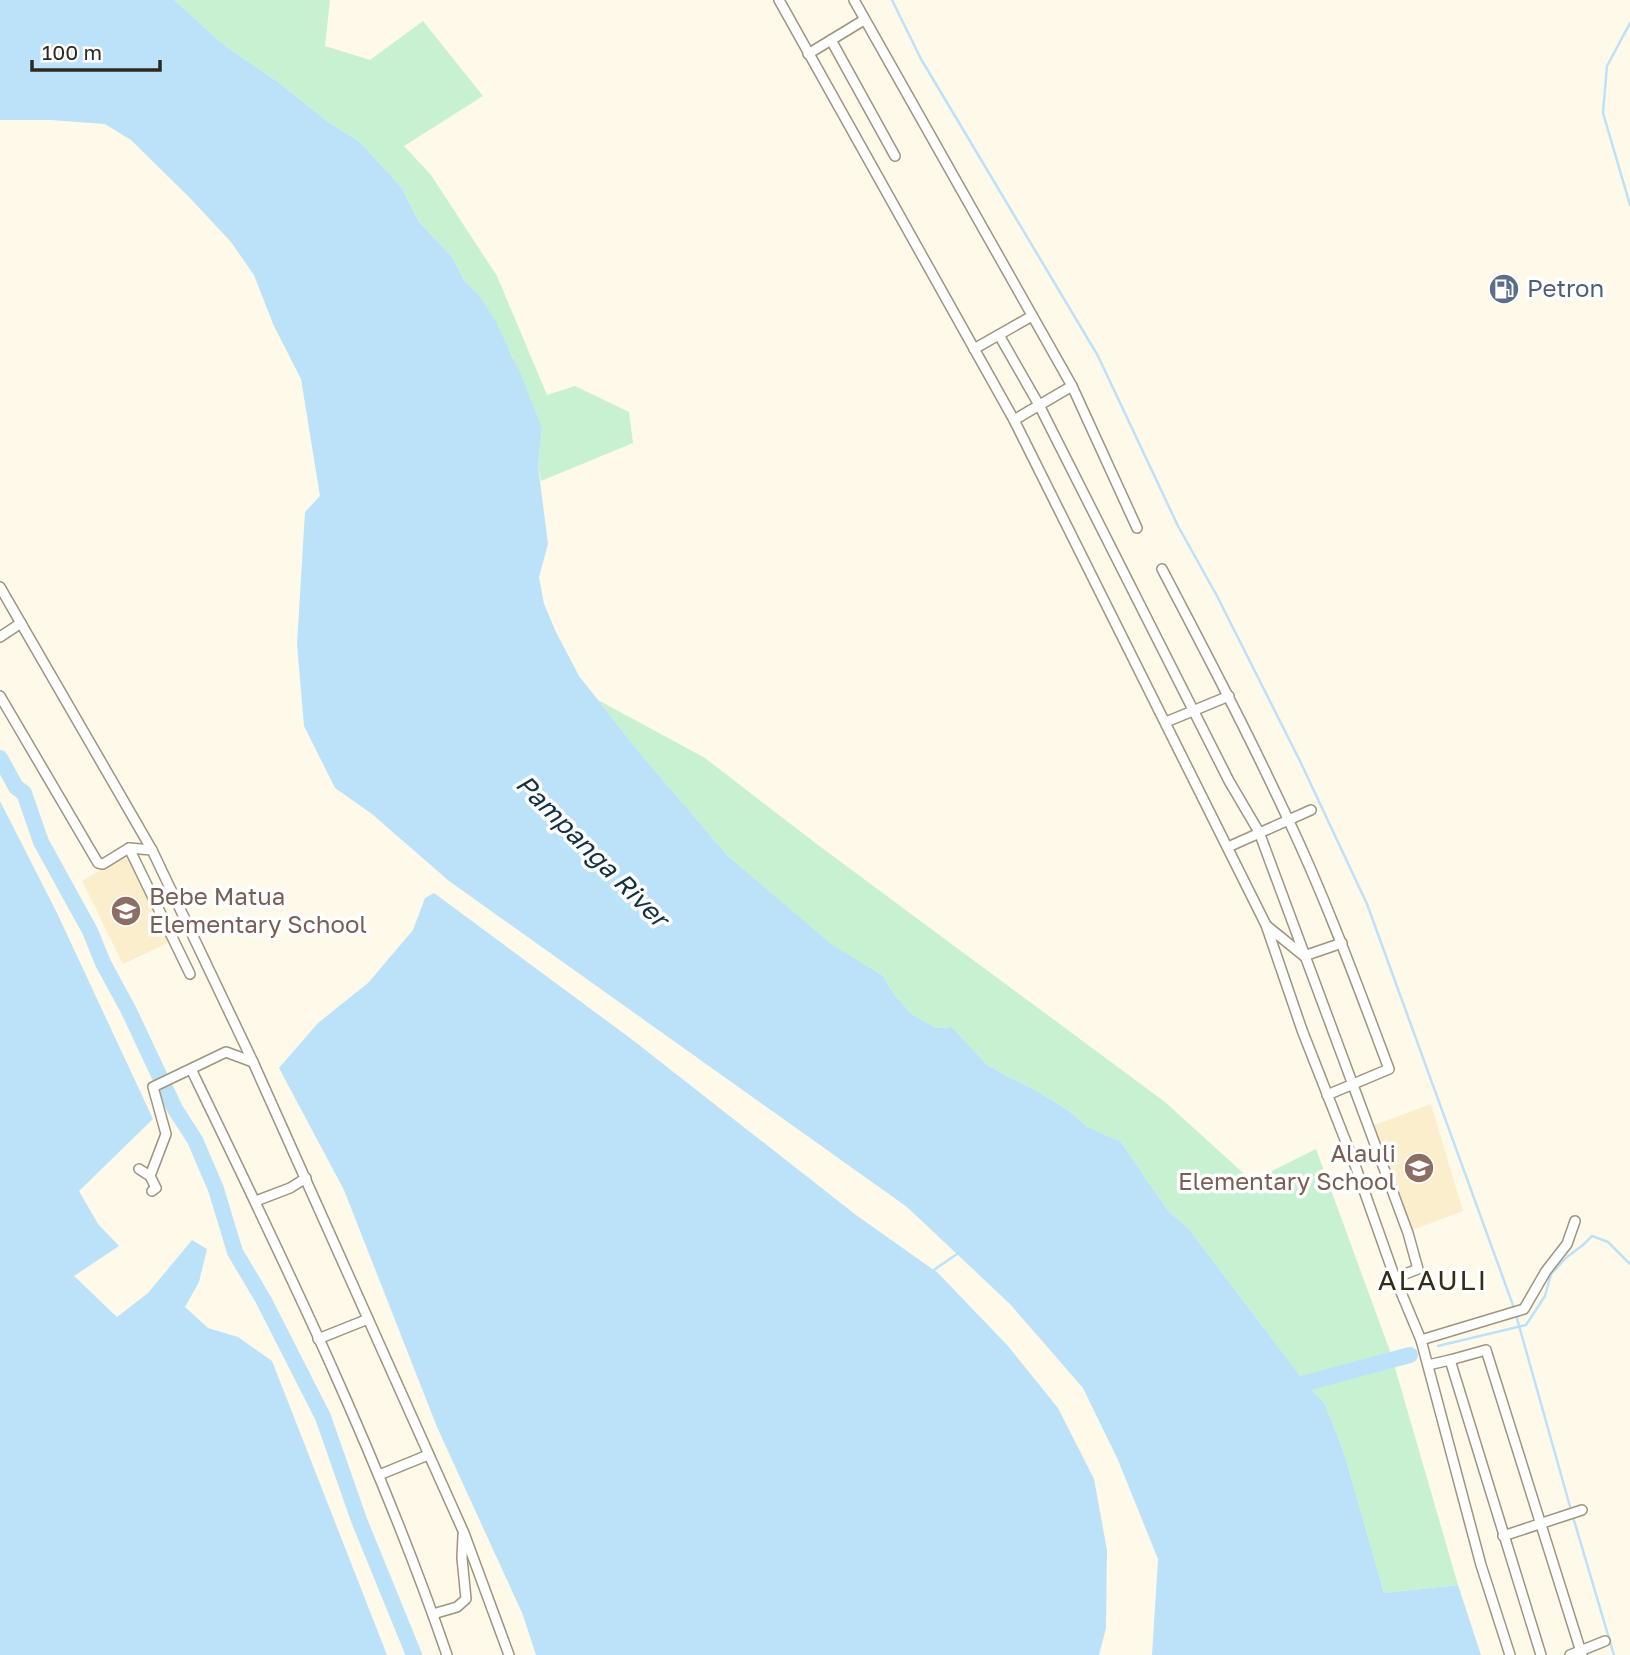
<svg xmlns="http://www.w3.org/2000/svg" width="1630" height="1655" font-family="'Golos Text',sans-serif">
  <rect width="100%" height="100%" fill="#fff9ea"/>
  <g fill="#faeecd">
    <polygon points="127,854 170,942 123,964 82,881"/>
    <polygon points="1431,1104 1463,1211 1410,1231 1372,1126"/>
  </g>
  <g fill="#c8f1d1">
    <polygon points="174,0 330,0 325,46 370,60 423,21 483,96 404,146 431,175 497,276 547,395 575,386 629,412 633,443 541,481 538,466 542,428 511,353 477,293 464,280 453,258 419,222 402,188 360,142 328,122 278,82 225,46"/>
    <polygon points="598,700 705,758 818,845 1165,1102 1252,1181 1316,1149 1391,1354 1458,1585 1384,1593 1344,1453 1324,1402 1308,1386 1188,1228 1168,1211 1121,1142 1086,1126 1068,1110 1040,1093 987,1065 952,1027 936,1028 913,1015 895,996 882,975 832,946 727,855 639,752"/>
  </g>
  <g fill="#bbe2f8">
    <polygon points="0,0 174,0 225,46 278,82 328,122 360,142 402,188 419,222 453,258 464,280 477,293 495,320 522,377 542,428 538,466 548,544 539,577 544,604 556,632 579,676 639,752 727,855 832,945 882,975 895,996 913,1015 936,1028 952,1027 987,1065 1040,1093 1068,1110 1086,1126 1121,1142 1168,1211 1188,1228 1308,1386 1324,1402 1344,1453 1384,1593 1458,1585 1481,1655 1152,1655 1158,1559 1118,1460 1083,1388 1010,1304 907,1207 449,881 372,814 335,788 304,726 297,644 305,512 320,496 301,379 273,324 254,275 231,242 189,197 131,140 105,124 51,120 0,120"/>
    <polygon points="0,801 57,913 153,1119 79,1191 98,1224 119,1246 74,1276 117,1317 148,1293 192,1240 207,1249 199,1282 185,1307 208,1328 238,1337 272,1361 387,1655 0,1655"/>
    <polygon points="434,893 634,1041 856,1215 938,1273 1008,1346 1058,1408 1094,1479 1107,1550 1106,1628 1099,1655 536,1655 523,1615 437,1427 344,1190 279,1068 318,1023 368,983 413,930 425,898"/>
  </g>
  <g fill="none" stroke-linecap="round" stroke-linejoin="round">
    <g stroke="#bbe2f8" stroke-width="2.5">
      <polyline points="892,0 921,59 1098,356 1178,526 1217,596 1300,761 1367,904 1514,1308"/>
      <polyline points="1630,23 1607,66 1603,113 1630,205"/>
      <polyline points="931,1272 957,1254"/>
      <polyline points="1516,1315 1571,1510"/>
      <polyline points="1438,1346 1526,1325 1545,1296 1551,1274 1567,1257 1583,1245 1592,1236 1608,1242 1630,1264"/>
      <polyline points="1573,1517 1614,1655"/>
    </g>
    <g stroke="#bbe2f8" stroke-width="16">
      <polyline points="0,758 16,787 24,793 41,842 90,931 103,963 129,1011 175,1109 195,1140 216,1189 235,1252 263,1299 323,1417 359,1520 414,1655"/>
      <polyline points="1287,1388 1410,1355"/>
    </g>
    <g stroke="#9e957e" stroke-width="12">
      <g id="minor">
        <polyline points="779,0 1014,420 1266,925 1302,1030 1355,1165 1395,1278 1421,1340 1481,1565 1510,1655"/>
        <polyline points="854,0 1072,386 1137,528"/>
        <polyline points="831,40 895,156"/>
        <polyline points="808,54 864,20"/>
        <polyline points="999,335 1039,405 1229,781 1259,832 1408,1233 1418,1269 1395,1278"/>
        <polyline points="974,349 1032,316"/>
        <polyline points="1014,420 1072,386"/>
        <path d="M 1162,569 C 1205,651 1248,733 1287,817 C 1326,899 1357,984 1389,1069 L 1327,1095"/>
        <polyline points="0,587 152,850 253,1062 464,1533 509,1655"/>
        <polyline points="0,637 21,623"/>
        <polyline points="0,696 98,863 103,864 129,848 152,850"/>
        <polyline points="1166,722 1229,696"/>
        <polyline points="1228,847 1311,810"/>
        <polyline points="129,848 190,974"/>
        <polyline points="1267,926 1304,956 1342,943"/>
        <path d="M 191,1069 C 284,1261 378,1454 447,1655"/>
        <polyline points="139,1169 150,1176 166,1134 153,1087 226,1052 253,1062"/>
        <polyline points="150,1176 156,1188 152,1191"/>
        <polyline points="256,1201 290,1188 306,1178"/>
        <polyline points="318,1339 368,1319"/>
        <polyline points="1421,1340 1524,1309 1546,1271 1567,1244 1575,1221"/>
        <polyline points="1450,1360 1486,1350 1582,1655"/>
        <polyline points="1428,1365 1450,1360 1541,1655"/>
        <polyline points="379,1475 428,1455"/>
        <polyline points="1503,1536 1582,1510"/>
        <polyline points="433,1614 457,1607 466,1599 462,1558 463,1535"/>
        <polyline points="1570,1655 1605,1641"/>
      </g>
    </g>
    <use href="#minor" stroke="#fff" stroke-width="9"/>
  </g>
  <defs>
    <g id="fuel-disc" transform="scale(1.575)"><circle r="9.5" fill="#5c6f8a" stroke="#fff"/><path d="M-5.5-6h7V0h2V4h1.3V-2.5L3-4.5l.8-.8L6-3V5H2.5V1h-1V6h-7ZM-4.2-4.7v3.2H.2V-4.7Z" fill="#fff"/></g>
    <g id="school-disc" transform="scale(1.575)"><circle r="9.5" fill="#8d6e63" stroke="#fff"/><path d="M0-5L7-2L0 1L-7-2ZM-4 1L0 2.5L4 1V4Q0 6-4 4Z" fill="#fff"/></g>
  </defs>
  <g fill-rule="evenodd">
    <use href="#fuel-disc" x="1504" y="289"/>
    <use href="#school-disc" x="126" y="911"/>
    <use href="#school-disc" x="1419" y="1168"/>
  </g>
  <g text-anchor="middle" stroke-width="7" stroke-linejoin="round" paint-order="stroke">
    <g font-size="24" fill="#4e5e75" stroke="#fff" text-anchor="start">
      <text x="1527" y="297">Petron</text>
    </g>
    <g font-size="24" fill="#785e54" stroke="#fff" text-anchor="start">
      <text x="149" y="905">Bebe Matua<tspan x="149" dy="28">Elementary School</tspan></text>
      <text x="1396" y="1162" text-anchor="end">Alauli<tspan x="1396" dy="28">Elementary School</tspan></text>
    </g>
    <g font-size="26" font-style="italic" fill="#123241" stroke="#fff">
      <text transform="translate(592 851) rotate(45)" y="9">Pampanga River</text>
    </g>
    <g font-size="28" letter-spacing="2" fill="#332c17" stroke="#fff">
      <text x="1433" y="1290">ALAULI</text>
    </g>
  </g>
  <path d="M32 60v10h128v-10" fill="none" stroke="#2c291f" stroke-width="3.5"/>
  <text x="42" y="60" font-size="21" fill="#2c291f" stroke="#ffffff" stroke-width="5" paint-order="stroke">100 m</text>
</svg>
